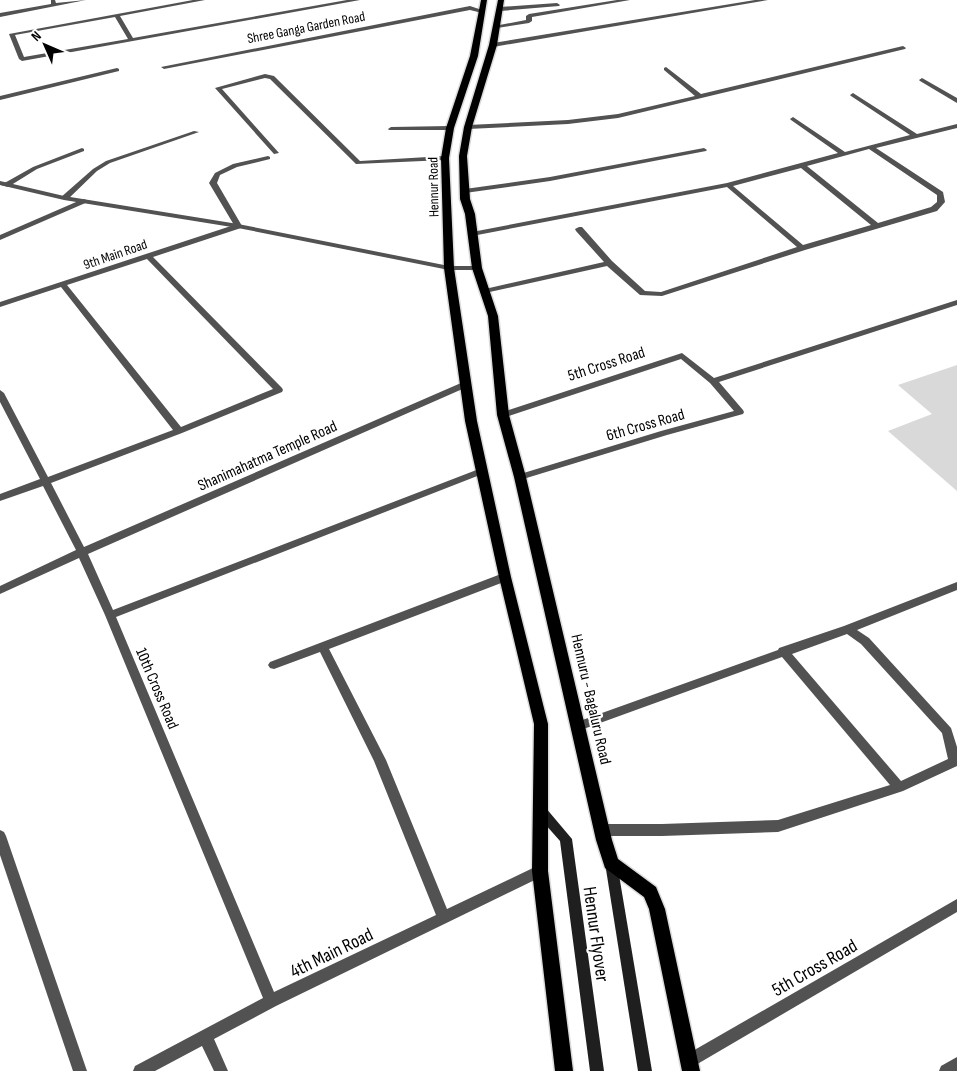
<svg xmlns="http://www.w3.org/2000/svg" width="957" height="1071" font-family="'Sofia Sans Condensed',sans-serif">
  <rect width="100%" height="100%" fill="#fff"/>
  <polygon fill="#d9d9d9" points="957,365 957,491 888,431 932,414 898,385"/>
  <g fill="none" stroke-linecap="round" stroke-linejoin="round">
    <g stroke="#dbdbdb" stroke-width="3">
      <g id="primary">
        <polygon points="481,0 487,0 478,56 454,128 449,158 454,268 477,421 511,577 548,724 548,871 573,1071 555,1071 532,871 534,724 499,577 465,421 444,268 441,158 446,128 470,56"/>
        <polygon points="498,0 504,0 497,45 472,127 467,156 470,199 475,214 482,268 498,316 509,415 526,477 612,840 618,859 656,887 665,909 700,1071 682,1071 649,909 644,897 605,868 596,840 514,477 497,415 488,316 472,268 465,214 460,199 459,156 464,127 489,45"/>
      </g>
    </g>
    <g fill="#525252" fill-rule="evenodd">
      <polygon points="51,0 55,0 56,3 86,0 0,17 0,13 51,4"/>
      <path d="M 193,0 L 205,0 L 120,16 L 133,38 L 347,0 L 360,0 L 22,61 L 19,59 L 9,34 ZM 115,17 L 128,39 L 24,57 L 15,35 Z"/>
      <polygon points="617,0 630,0 532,17 532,21 529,23 497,28 494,26 526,20 526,16 529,14"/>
      <polygon points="755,0 768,0 493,47 490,45 493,43"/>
      <polygon points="557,3 560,5 559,6 500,11 497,9 500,7"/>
      <polygon points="470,6 485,11 482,13 470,10 164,69 161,67"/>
      <polygon points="903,46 906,48 905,49 618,118 568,124 468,129 465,127 468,125 568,120 618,114 695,96 664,70 664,68 666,67 701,94"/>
      <polygon points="117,68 119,69 119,71 0,100 0,96"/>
      <polygon points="265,74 274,76 360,161 445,156 448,158 445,160 356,164 270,79 265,78 222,89 279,153 274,154 215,88"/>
      <polygon points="922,78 957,98 957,103 920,81 919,80"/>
      <path d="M 853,93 L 917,134 L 957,124 L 957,128 L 876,148 L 943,192 L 945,202 L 937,211 L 805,250 L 662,296 L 640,295 L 607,266 L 485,293 L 481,291 L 485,289 L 604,262 L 576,231 L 575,229 L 579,227 L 582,227 L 612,261 L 645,291 L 661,292 L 797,247 L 727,187 L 472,236 L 468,234 L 472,232 L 727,183 L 838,153 L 791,120 L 790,119 L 793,117 L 845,152 L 910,135 L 851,96 L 850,95 ZM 869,149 L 937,195 L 937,202 L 931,207 L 878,223 L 807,166 ZM 801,168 L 871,225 L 803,245 L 733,186 Z"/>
      <polygon points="391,127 450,126 453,128 450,130 389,130 388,129"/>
      <polygon points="194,131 199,132 110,163 97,171 67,200 60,198 93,169 106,161"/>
      <polygon points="82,148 84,149 84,151 37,169 8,187 1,185 33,167"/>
      <polygon points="704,148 707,150 706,151 550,181 465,193 461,191 465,189 550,177"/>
      <path d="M 268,156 L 270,157 L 270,159 L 237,167 L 220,175 L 217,183 L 242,226 L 241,228 L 153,257 L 282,388 L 283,390 L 282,392 L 182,433 L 51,483 L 84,547 L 461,383 L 467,383 L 468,385 L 467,387 L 88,554 L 113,610 L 479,469 L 485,469 L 487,471 L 485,473 L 116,617 L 274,992 L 436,915 L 374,761 L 320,652 L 274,669 L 270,668 L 268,665 L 270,662 L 501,574 L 509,574 L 510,577 L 509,580 L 329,649 L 386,760 L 447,909 L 535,867 L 540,865 L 545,867 L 546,871 L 545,875 L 276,1006 L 214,1039 L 228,1071 L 214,1071 L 202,1046 L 155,1071 L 133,1071 L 135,1066 L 263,998 L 105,615 L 79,558 L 0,594 L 0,586 L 76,550 L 43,486 L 0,501 L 0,494 L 40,479 L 0,402 L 0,390 L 4,393 L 48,477 L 173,430 L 61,287 L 0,307 L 0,302 L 234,225 L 209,183 L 215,173 L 233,164 ZM 147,259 L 273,389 L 181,427 L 67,285 Z"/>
      <polygon points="83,199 90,201 0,240 0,235"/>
      <polygon points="957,300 957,305 719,382 743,410 744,412 743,414 667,435 520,480 515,477 517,475 661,431 734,411 710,383 681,359 506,417 500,417 498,415 500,413 682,353 714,378"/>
      <path d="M 957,582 L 957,590 L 857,630 L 869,638 L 951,728 L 957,747 L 957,766 L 903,791 L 778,832 L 662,836 L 602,836 L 598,834 L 596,830 L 598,826 L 602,824 L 662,824 L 778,820 L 890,785 L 782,657 L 578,731 L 574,729 L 572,726 L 574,723 L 778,650 L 779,648 L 844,626 ZM 847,634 L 861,644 L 942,733 L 948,759 L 901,781 L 792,654 Z"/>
      <polygon points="0,830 4,832 6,836 87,1071 73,1071 0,855"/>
      <polygon points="957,899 957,912 694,1066 689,1068 684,1066 682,1061 684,1056"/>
      <polygon points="957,1057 957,1071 939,1071 941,1066"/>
    </g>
    <polygon fill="#525252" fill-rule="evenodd" points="0,181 64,196 238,224 449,266 477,266 481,268 477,270 449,270 238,228 64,200 0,185"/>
    <g fill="#1f1f1f" fill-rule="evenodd">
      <polygon points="541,806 545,807 572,839 604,1071 590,1071 560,841 537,815 535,811 537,807"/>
      <polygon points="611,857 615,859 617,863 652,1071 638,1071 605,863 607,859"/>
    </g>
    <use href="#primary" fill="#000" fill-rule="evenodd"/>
  </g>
  <g text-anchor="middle" stroke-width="4.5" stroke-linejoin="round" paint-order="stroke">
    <g font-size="14" fill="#000" stroke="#fff">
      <text transform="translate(306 27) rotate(-11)" y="5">Shree Ganga Garden Road</text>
      <text transform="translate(433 187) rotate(-91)" y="5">Hennur Road</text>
      <text transform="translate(115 254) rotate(-19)" y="5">9th Main Road</text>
    </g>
    <g font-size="16" fill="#000" stroke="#fff">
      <text transform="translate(606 363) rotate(-18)" y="6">5th Cross Road</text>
      <text transform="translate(645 424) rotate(-16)" y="6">6th Cross Road</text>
      <text transform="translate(267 455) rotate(-24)" y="6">Shanimahatma Temple Road</text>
      <text transform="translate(158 688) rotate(67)" y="6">10th Cross Road</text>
      <text transform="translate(592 699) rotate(77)" y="6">Hennuru - Bagaluru Road</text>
    </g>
    <g font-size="19" fill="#000" stroke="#fff">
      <text transform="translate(597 934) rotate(82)" y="7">Hennur Flyover</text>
      <text transform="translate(331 952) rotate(-26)" y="7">4th Main Road</text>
      <text transform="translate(814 967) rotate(-30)" y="7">5th Cross Road</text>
    </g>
  </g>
  <g transform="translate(45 45) rotate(315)" stroke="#ffffff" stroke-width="4" paint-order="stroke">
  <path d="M0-4L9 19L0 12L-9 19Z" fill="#000000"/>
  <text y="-8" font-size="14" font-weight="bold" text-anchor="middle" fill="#000000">N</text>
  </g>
</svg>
